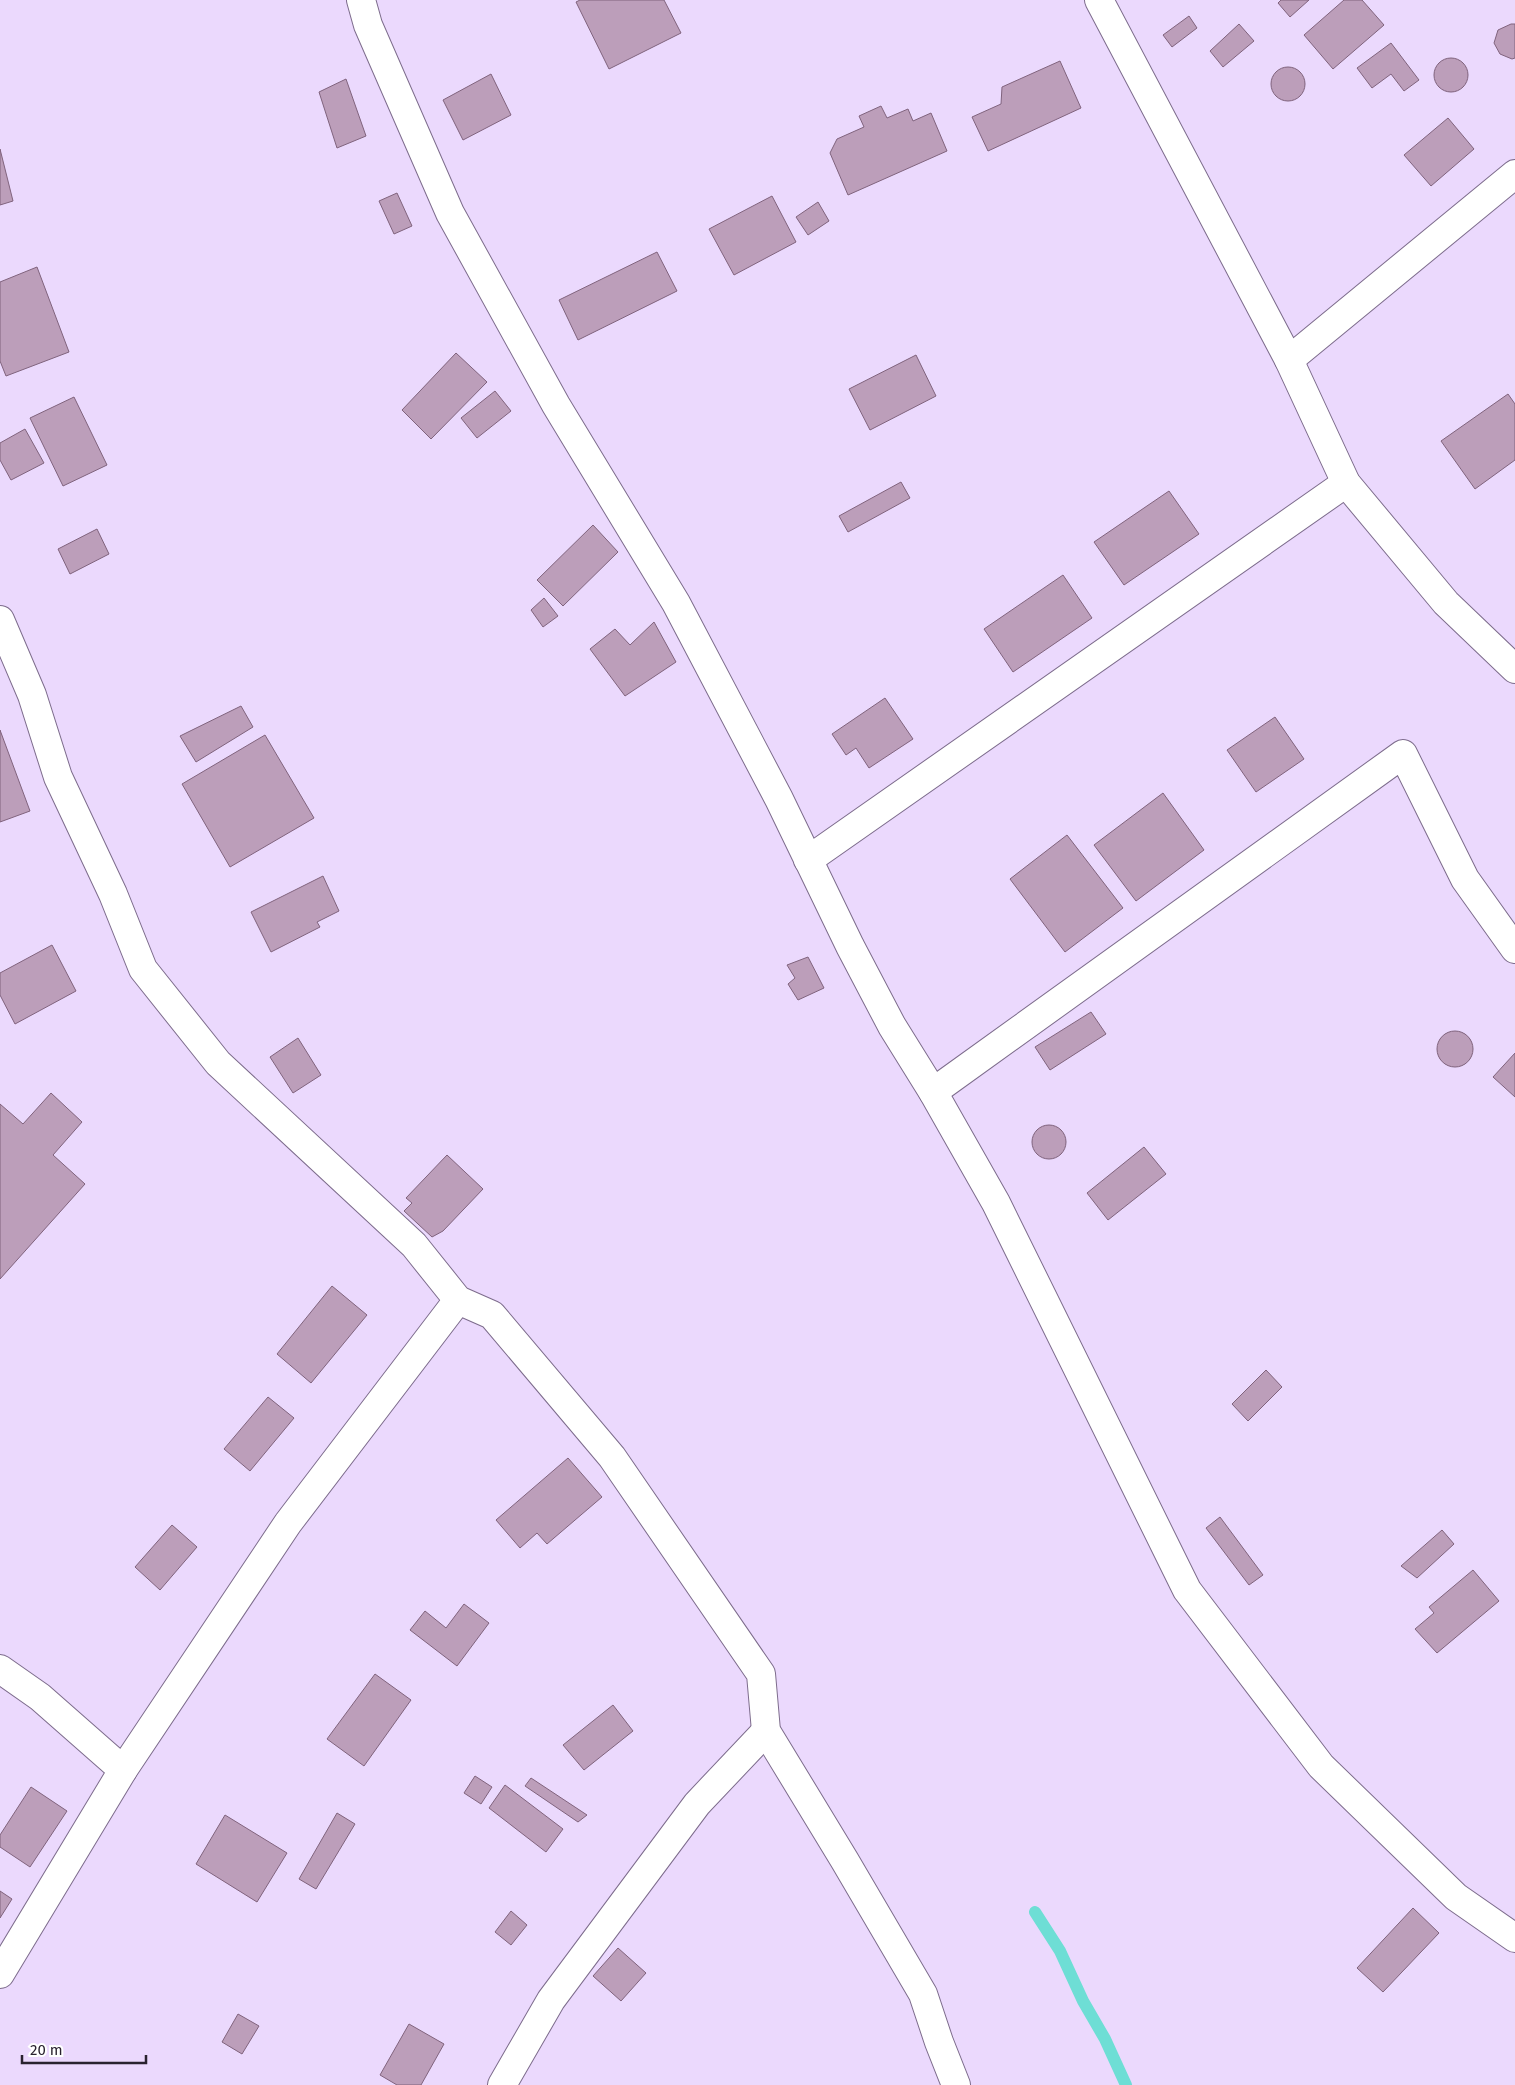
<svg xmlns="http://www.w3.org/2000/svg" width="1515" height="2085" font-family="'Fira Sans',sans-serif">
  <rect width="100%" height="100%" fill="#ebd9fd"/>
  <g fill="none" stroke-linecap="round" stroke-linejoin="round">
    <polyline stroke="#6eded5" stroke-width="12" points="1035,1912 1060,1951 1083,2001 1105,2039 1126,2085"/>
  </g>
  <g fill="#bc9eba" stroke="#80637d">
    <polygon points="580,0 664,0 681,33 609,69 576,2"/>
    <polygon points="1281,0 1309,0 1290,17 1278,3"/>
    <polygon points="1344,0 1362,0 1384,25 1333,69 1304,35"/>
    <polygon points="1189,16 1197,28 1172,47 1163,35"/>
    <polygon points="1239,24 1254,41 1223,67 1210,51"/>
    <polygon points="1511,24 1515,24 1515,58 1512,59 1500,54 1494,43 1498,30"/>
    <polygon points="1391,43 1419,80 1404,91 1391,74 1372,88 1357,68"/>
    <circle cx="1451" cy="75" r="17"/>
    <polygon points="1060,61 1081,108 988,151 972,117 1001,104 1002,87"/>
    <circle cx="1288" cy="84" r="17"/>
    <polygon points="491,74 511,115 463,140 443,100"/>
    <polygon points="346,79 366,136 337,148 319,92"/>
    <polygon points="881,106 887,118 908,109 913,121 931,113 947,151 848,195 830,153 837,139 864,127 859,116"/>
    <polygon points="1448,118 1474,149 1431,186 1404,155"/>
    <polygon points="0,149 13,201 0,205"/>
    <polygon points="397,193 412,226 394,234 379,201"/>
    <polygon points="772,196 796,242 734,275 709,229"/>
    <polygon points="818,202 829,221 808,235 796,217"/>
    <polygon points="657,252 677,291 578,340 559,300"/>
    <polygon points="37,267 69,352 6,376 0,361 0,282"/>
    <polygon points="456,353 487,382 431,439 402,410"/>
    <polygon points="916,355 936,396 870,430 849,389"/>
    <polygon points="495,391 511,411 477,438 461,418"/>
    <polygon points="1508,394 1515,404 1515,460 1475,489 1441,441"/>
    <polygon points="74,397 107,465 63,486 30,418"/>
    <polygon points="25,429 44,463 11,480 0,460 0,443"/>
    <polygon points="901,482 910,498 848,532 839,516"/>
    <polygon points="1169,491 1199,534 1124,585 1094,542"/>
    <polygon points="593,525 618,552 563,606 537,580"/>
    <polygon points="97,529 109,554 70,574 58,549"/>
    <polygon points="1063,575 1092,618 1013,672 984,629"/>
    <polygon points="544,598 558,616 543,627 531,610"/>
    <polygon points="654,622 676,662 625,696 590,649 615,629 630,645"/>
    <polygon points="885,698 913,739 869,768 856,748 846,755 832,734"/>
    <polygon points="241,706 253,727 196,762 180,736"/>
    <polygon points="1275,717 1304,759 1256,792 1227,750"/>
    <polygon points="0,730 30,811 0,822"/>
    <polygon points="265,735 314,818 230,867 182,784"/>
    <polygon points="1163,793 1204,850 1136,901 1094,845"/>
    <polygon points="1067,835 1123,908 1065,952 1010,879"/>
    <polygon points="323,876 339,911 317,922 320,927 271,952 251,912"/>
    <polygon points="52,945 76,991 15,1024 0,995 0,973"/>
    <polygon points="808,957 824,988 798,1000 788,984 795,978 787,965"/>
    <polygon points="1091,1012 1106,1034 1050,1070 1035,1047"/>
    <circle cx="1455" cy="1049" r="18"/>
    <polygon points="298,1038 321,1075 293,1093 270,1057"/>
    <polygon points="1515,1053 1515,1097 1493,1077"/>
    <polygon points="51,1093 82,1122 53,1155 85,1184 0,1279 0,1104 23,1124"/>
    <circle cx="1049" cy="1142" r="17"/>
    <polygon points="1144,1147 1166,1174 1108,1220 1087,1193"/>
    <polygon points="447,1155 483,1189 443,1231 432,1237 404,1211 412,1203 406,1198"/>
    <polygon points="332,1286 367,1315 311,1383 277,1354"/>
    <polygon points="1266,1370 1282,1387 1248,1421 1232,1404"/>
    <polygon points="268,1397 294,1418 250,1471 224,1449"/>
    <polygon points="568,1458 602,1497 547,1544 537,1533 520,1548 496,1520"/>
    <polygon points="1220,1517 1263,1575 1249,1585 1206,1528"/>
    <polygon points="172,1525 197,1547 160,1590 135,1567"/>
    <polygon points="1442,1530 1454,1544 1417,1578 1401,1566"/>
    <polygon points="1473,1570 1499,1601 1437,1653 1415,1629 1434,1613 1429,1607"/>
    <polygon points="464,1604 489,1623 457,1666 410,1630 425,1611 446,1628"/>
    <polygon points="375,1674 411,1700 364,1766 327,1739"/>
    <polygon points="613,1705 633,1731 584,1770 563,1745"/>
    <polygon points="475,1776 492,1787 481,1804 464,1793"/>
    <polygon points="531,1778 587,1815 578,1822 525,1786"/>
    <polygon points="505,1785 563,1829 546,1852 489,1808"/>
    <polygon points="31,1787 67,1811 30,1867 0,1847 0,1835"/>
    <polygon points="337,1813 355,1824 316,1889 299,1879"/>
    <polygon points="225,1815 287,1853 257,1902 196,1864"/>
    <polygon points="0,1891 12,1899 0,1918"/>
    <polygon points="1413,1908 1439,1933 1383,1992 1357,1968"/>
    <polygon points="511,1911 527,1925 511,1945 495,1932"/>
    <polygon points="618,1948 646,1973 621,2001 593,1976"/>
    <polygon points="238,2014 259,2026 242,2054 222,2042"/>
    <polygon points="409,2024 444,2044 421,2085 397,2085 380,2075"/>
  </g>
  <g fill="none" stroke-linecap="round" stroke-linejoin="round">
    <g stroke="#7d6c8c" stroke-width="30">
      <g id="street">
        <polyline points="361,0 368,25 450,213 556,405 676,603 779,799 850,946 892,1026 933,1092 996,1203 1187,1590 1321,1766 1456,1897 1515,1938"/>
        <polyline points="1099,0 1289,360 1346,483 1446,603 1515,669"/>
        <polyline points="1289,360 1515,174"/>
        <polyline points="0,620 32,695 58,777 113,894 143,969 218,1063 414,1245 458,1300 492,1315 612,1457 761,1674 766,1731 845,1861 923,1994 939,2042 956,2085"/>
        <polyline points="808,860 1346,483"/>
        <polyline points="933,1092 1403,754 1465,879 1515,949"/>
        <polyline points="0,1669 40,1697 123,1770"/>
        <polyline points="0,1974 123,1770 288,1523 458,1300"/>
        <polyline points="502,2085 551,2000 697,1804 766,1731"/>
      </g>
    </g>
    <use href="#street" stroke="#fff" stroke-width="28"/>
  </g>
  <path d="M22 2055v8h124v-8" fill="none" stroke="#29222f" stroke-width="2.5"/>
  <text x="30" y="2055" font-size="15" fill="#29222f" stroke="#ffffff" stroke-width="4" paint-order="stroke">20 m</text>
</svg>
